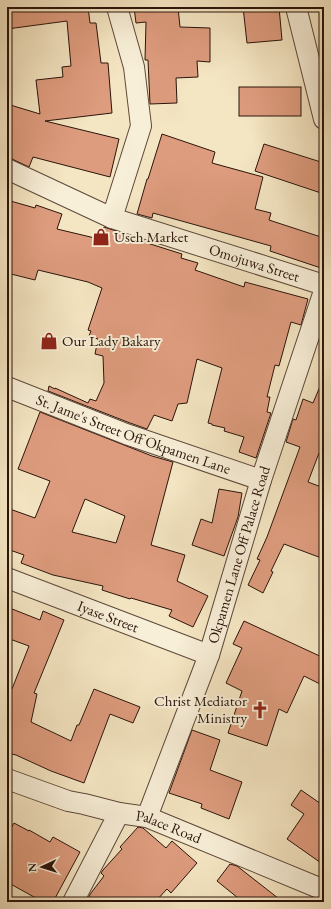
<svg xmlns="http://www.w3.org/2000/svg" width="331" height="909" font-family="'EB Garamond',serif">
  <rect width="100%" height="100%" fill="#f5e6c3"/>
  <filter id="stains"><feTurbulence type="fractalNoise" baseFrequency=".005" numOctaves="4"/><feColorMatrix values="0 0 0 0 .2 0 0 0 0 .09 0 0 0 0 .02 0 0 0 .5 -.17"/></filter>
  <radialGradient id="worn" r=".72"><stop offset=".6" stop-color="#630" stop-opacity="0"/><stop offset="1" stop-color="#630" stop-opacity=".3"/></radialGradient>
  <g fill="#de9c7e" stroke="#2a140b" fill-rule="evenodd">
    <polygon points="7,7 88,7 90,23 96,23 101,63 108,63 112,113 45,121 119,139 110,177 33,157 29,167 12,159 7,158 7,104 40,114 36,80 63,77 62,67 71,66 67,21 7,29"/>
    <polygon points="134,7 178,7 180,27 210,28 210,62 197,61 198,77 176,78 177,103 150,104 148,60 145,60 146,22 136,23"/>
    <polygon points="243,7 279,7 282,40 247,43"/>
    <rect x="239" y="87" width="62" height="29"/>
    <polygon points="162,134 215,152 212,163 263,177 255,209 271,213 269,220 324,238 324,269 270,251 271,246 153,213 152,218 137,214 147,179 148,179"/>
    <polygon points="264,144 324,163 324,183 321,193 255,171"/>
    <polygon points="7,200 35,208 36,205 62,214 57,229 99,239 104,227 144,240 144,242 182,254 181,258 198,263 195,270 244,287 245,282 308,299 301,325 291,322 279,366 275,365 267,397 270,397 267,412 271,413 256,458 239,452 244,437 224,431 225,428 212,425 212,424 208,423 222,368 197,359 187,403 178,404 172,421 154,415 147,429 130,423 48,391 49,386 55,389 55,388 88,403 90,399 96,401 104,383 103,356 95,354 98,339 89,336 91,331 88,330 102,288 88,282 38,270 35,280 7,273"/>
    <polygon points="324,377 324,455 319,453 308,482 324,488 324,559 284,544 271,571 273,572 263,593 248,585 260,560 257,559 267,537 300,447 286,442 293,419 296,420 303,399 313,403"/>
    <path d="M 40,412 L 152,456 L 173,462 L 151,545 L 185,555 L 177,581 L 208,596 L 193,627 L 169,616 L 172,610 L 131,598 L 130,599 L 102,590 L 103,586 L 53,575 L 21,563 L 24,555 L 7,549 L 7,508 L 35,518 L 50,481 L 18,469 ZM 85,499 L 125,516 L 116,543 L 72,532 Z"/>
    <polygon points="219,489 242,493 238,517 224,556 192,545 201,519 212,523"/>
    <polygon points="7,607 40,620 43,611 64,620 34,693 37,694 31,722 71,741 77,725 79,725 94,689 140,707 133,723 110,714 84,783 51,771 16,755 7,753 7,696 9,688 12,689 29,646 7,638"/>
    <polygon points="244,621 324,658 324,686 304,676 287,713 279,709 267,746 228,733 242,691 226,683 242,648 233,644"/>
    <polygon points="192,730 220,740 210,770 242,782 229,819 201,808 202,804 169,793"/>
    <polygon points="301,790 324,806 324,865 287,839 304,814 291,805"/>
    <polygon points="14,823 29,831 29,830 50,842 53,837 80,852 53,902 43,902 7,882 7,835"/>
    <polygon points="138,827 143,828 166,848 172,841 197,863 171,893 167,889 155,902 86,902 91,893 104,876 101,873 103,870 122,849 120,847"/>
    <polygon points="230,864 237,866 283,902 243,902 217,881"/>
  </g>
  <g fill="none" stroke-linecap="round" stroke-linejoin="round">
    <g stroke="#5d4839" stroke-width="22">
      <g id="minor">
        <polyline points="296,7 324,119"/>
        <path id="s1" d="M 7,169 L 112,218 L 324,285"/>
        <polyline points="112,218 141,126 134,67 117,7"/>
        <path id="s2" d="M 7,387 L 126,434 L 261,480"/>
        <path id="s3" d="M 7,578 L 209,655"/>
        <path id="s4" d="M 7,779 L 68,801 L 84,804 L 119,813 L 147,817 L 324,890"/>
        <path id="s5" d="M 147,817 L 209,655 L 261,480 L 324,291"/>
        <polyline points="73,902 119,813"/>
      </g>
    </g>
    <use href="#minor" stroke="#f8efd8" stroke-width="20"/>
  </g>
  <defs>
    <g id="shop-bare" transform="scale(1.38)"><path d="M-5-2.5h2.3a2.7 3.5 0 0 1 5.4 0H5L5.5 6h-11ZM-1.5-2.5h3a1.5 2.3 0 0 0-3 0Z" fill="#8f2418" stroke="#f8efd8" stroke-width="2.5" paint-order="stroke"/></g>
    <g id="church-bare" transform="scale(1.38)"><path d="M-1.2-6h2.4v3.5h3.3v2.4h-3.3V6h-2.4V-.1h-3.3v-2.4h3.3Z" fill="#8f2418" stroke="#f8efd8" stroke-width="2.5" paint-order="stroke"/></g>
  </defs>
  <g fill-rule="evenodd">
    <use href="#shop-bare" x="101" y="237"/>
    <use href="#shop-bare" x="49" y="341"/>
    <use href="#church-bare" x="260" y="710"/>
  </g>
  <g text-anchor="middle" stroke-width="4" stroke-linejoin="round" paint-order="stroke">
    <g font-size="15" fill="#2a140b" stroke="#f8efd8" text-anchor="start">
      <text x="114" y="242">Useh Market</text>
      <text x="62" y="346">Our Lady Bakary</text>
      <text x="247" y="706" text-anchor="end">Christ Mediator<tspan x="247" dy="17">Ministry</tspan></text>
    </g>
    <g font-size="15" fill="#2a140b" stroke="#f8efd8">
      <text dy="5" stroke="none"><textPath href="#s1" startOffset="265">Omojuwa Street</textPath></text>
      <text dy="5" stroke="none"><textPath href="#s2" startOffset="135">St. Jame's Street Off Okpamen Lane</textPath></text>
      <text dy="5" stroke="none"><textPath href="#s5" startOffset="278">Okpamen Lane Off Palace Road</textPath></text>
      <text dy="5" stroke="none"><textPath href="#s3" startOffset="108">Iyase Street</textPath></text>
      <text dy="5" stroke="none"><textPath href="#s4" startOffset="169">Palace Road</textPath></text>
    </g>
  </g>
  <rect width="331" height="909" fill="none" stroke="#f5e6c3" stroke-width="24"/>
  <rect x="8" y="8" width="315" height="893" fill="none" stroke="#2a140b" stroke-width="2"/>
  <rect x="12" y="12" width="307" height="885" fill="none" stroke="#2a140b"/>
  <g transform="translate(42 867) rotate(266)" stroke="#f8efd8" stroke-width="3" paint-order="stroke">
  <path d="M0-3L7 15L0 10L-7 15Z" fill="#2a140b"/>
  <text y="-6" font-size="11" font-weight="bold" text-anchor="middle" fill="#2a140b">N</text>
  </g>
  <rect width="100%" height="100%" filter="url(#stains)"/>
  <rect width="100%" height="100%" fill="url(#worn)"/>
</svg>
